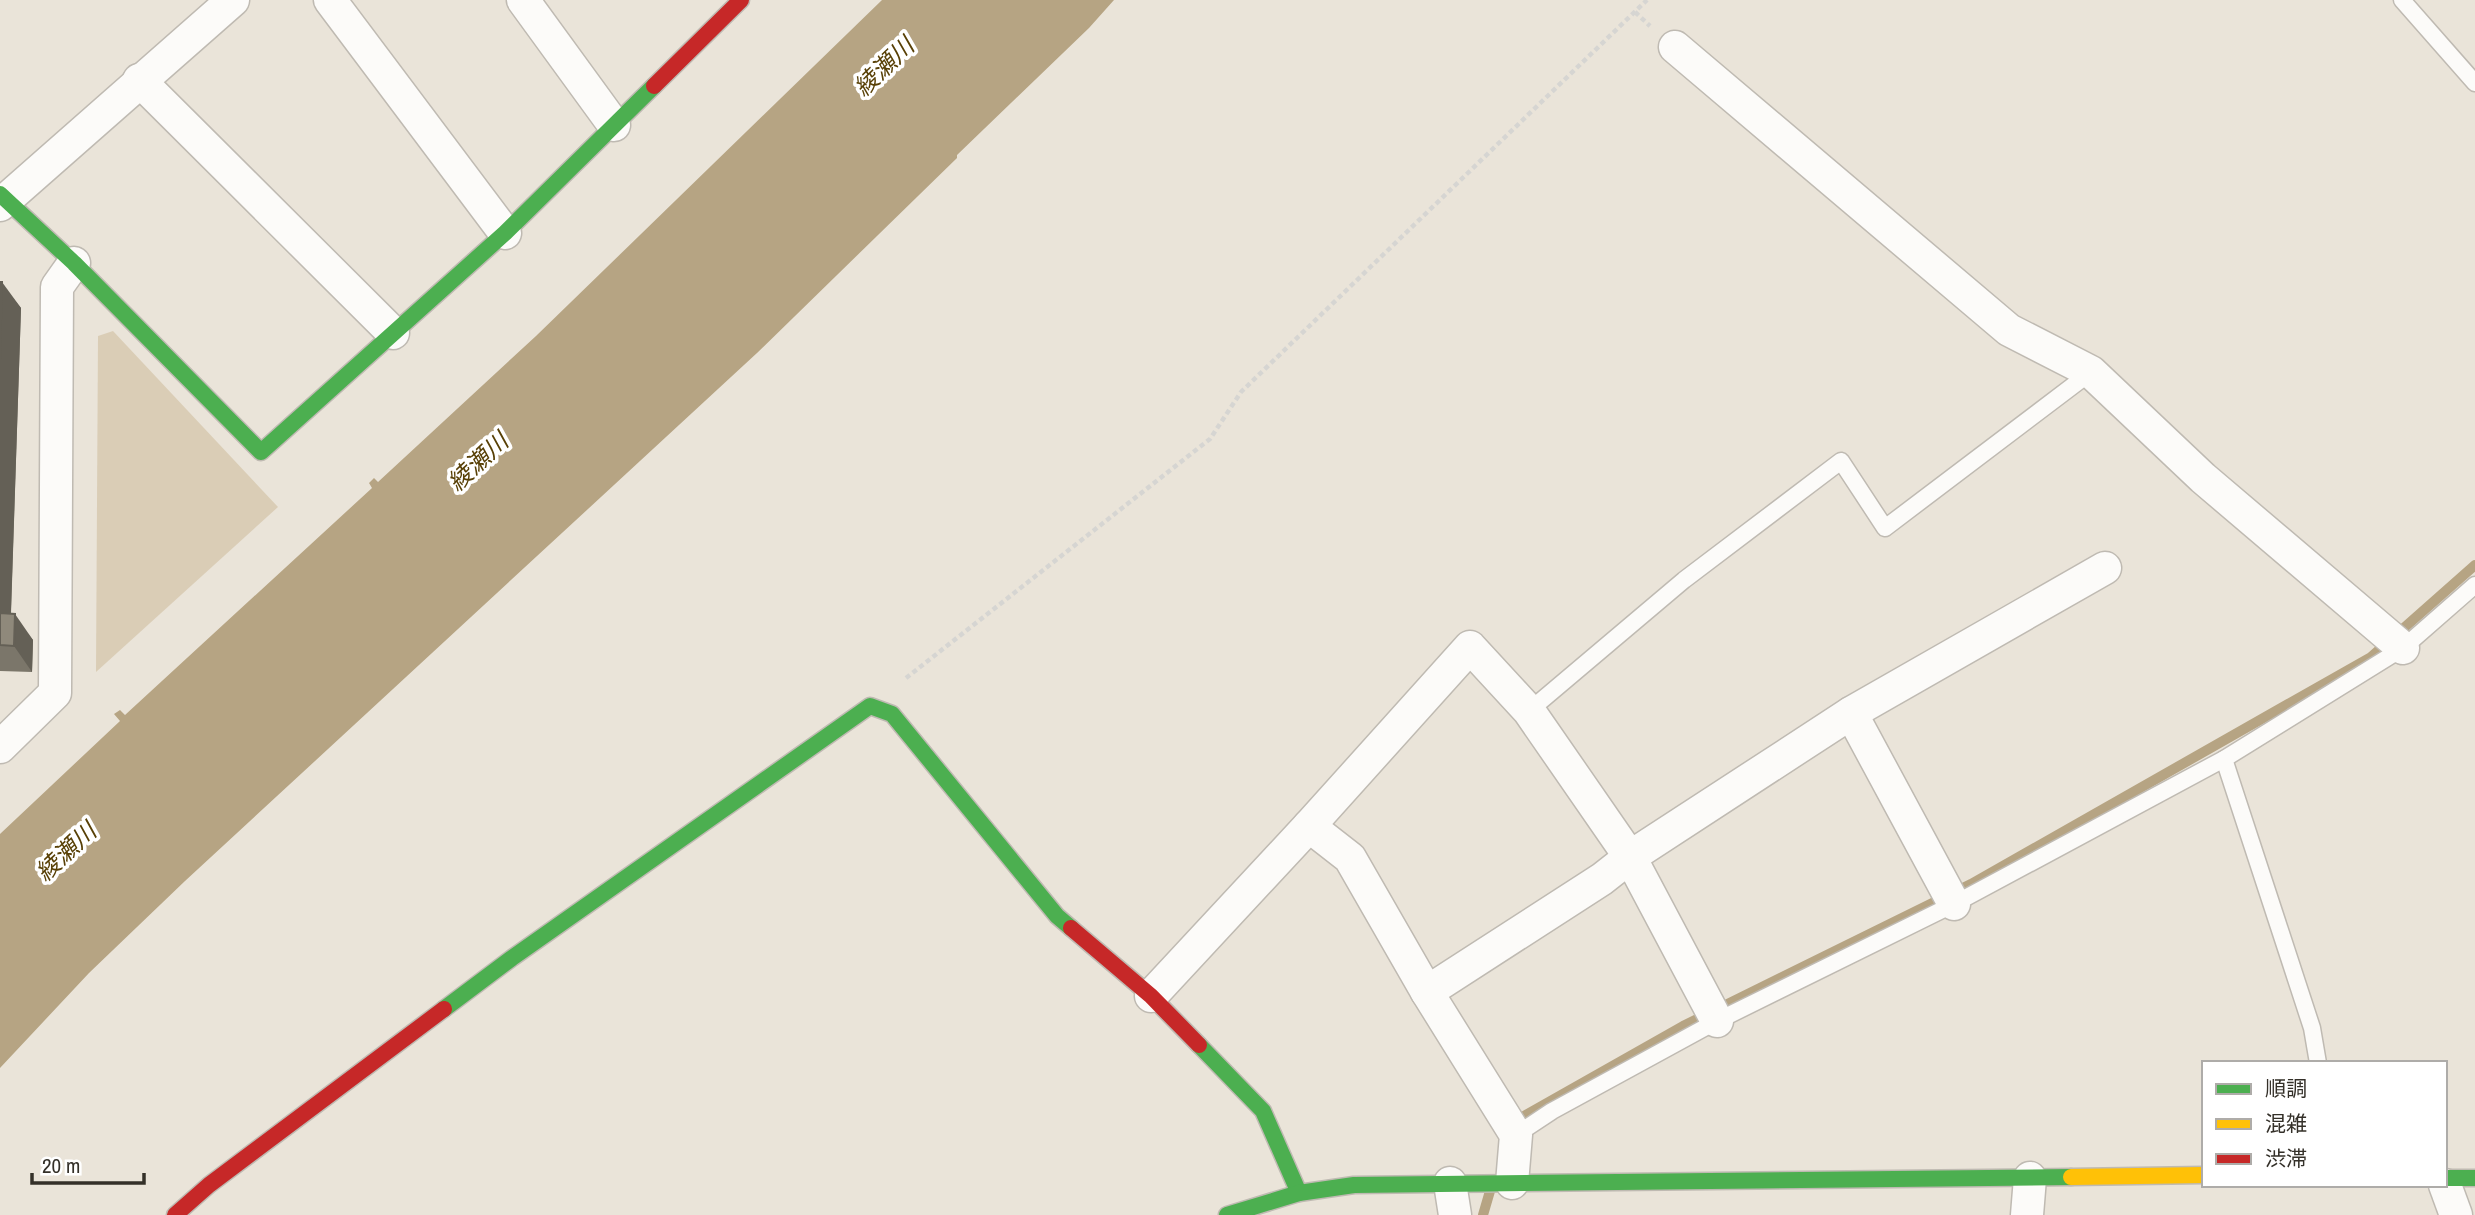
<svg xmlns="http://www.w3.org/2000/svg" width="2475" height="1215" font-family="'Archivo Narrow','Noto Sans JP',sans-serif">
  <rect width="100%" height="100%" fill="#eae4d9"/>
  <polygon fill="#dacdb6" points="113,331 278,507 96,672 98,336"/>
  <polygon fill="#b6a483" points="882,0 1114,0 1089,28 957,155 957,158 757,353 185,881 89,973 0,1068 0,834 120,721 114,714 120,710 125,715 372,488 369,483 374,478 378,482 536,336"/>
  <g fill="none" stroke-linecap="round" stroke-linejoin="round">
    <g stroke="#b6a483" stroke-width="10">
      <polyline points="1516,1128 1524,1116 1683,1026 1971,884 2371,657 2475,565"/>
      <polyline points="1483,1215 1490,1191"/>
    </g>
    <g stroke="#bfbab2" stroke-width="19">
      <g id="lane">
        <polyline points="2402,0 2475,83"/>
        <polyline points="1529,711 1684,580 1841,461 1885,528 2091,372"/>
        <polyline points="2224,759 2312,1028 2318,1063"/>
        <polyline points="1516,1135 1552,1111 1717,1021 1954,904 2224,759 2403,648 2475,585"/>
      </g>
    </g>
    <g stroke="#bfbab2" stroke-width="35">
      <g id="street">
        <polyline points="330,0 505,233"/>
        <polyline points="523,0 614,125"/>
        <polyline points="1675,47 2009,330 2091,372 2203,478 2403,648"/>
        <polyline points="139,80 393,333"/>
        <polyline points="0,205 233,0"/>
        <polyline points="1851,713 1954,904"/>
        <polyline points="0,747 55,693 57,287 74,263"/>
        <polyline points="1309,826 1470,647 1529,711 1630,857 1717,1021"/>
        <polyline points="1427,992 1602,879 1630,857 1851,713 2105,568"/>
        <polyline points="1151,996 1309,826 1350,858 1427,992 1516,1135 1512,1183"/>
        <polyline points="1450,1183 1455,1215"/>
        <polyline points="2445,1185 2456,1215"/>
        <polyline points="2027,1215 2030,1178"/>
      </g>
    </g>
    <g stroke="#bfbab2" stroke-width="19">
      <g id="fast">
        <polyline points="0,194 74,263 261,452 505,233 654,86"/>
        <polyline points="444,1009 512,958 870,706 892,714 1057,916 1071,928"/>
        <polyline points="1199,1045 1263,1111 1299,1193"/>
        <polyline points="2445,1178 2475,1178"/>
        <polyline points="1227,1215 1299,1193 1354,1185 2071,1177"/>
      </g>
    </g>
    <g stroke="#bfbab2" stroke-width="19">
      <polyline id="slow" points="2071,1177 2204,1175"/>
    </g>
    <g stroke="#bfbab2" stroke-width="19">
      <g id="jam">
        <polyline points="654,86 741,0"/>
        <polyline points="1071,928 1151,996 1199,1045"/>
        <polyline points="175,1215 209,1185 444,1009"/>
      </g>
    </g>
    <g stroke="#d6d5d2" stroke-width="4.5" stroke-dasharray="5 3.5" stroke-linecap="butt">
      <polyline points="1635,12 1650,26"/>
      <polyline points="906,678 1210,439 1241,392 1647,0"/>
    </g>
    <use href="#lane" stroke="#fcfbf9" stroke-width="16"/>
    <use href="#street" stroke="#fcfbf9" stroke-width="32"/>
    <use href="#fast" stroke="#4caf50" stroke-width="16"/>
    <use href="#slow" stroke="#ffc107" stroke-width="16"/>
    <use href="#jam" stroke="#c62828" stroke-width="16"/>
  </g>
  <polygon fill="#7b766a" points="0,282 21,308 11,614 33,640 32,672 0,671"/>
  <g fill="#646056">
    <polygon points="2,282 21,308 10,639 0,624 0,359"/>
    <polygon points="15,614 33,640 32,672 14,646"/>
  </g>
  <g fill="#8f897b" stroke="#646056" stroke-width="2">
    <polygon points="0,282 2,282 0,359"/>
    <polygon points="0,613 15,614 14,646 0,645"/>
  </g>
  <g text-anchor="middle" stroke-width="7" stroke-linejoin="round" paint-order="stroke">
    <g font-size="24" font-style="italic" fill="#584006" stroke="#fff">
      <text transform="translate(884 67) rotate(-44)" y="8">綾瀬川</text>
      <text transform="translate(478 462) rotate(-43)" y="8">綾瀬川</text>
      <text transform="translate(66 852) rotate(-43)" y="8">綾瀬川</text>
    </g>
  </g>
  <rect x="2202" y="1061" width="245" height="126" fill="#ffffff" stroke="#aeaca9" stroke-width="2"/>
  <rect x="2216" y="1084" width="35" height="10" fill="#4caf50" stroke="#aeaca9" stroke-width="2"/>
  <text x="2265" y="1096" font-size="21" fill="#343029">順調</text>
  <rect x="2216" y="1119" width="35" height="10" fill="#ffc107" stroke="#aeaca9" stroke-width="2"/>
  <text x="2265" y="1131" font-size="21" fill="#343029">混雑</text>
  <rect x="2216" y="1154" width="35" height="10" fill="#c62828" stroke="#aeaca9" stroke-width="2"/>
  <text x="2265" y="1166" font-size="21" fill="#343029">渋滞</text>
  <path d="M32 1173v10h112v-10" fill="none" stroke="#343029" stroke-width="3.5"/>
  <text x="42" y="1173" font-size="21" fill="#343029" stroke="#ffffff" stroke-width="5" paint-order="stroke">20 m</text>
</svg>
